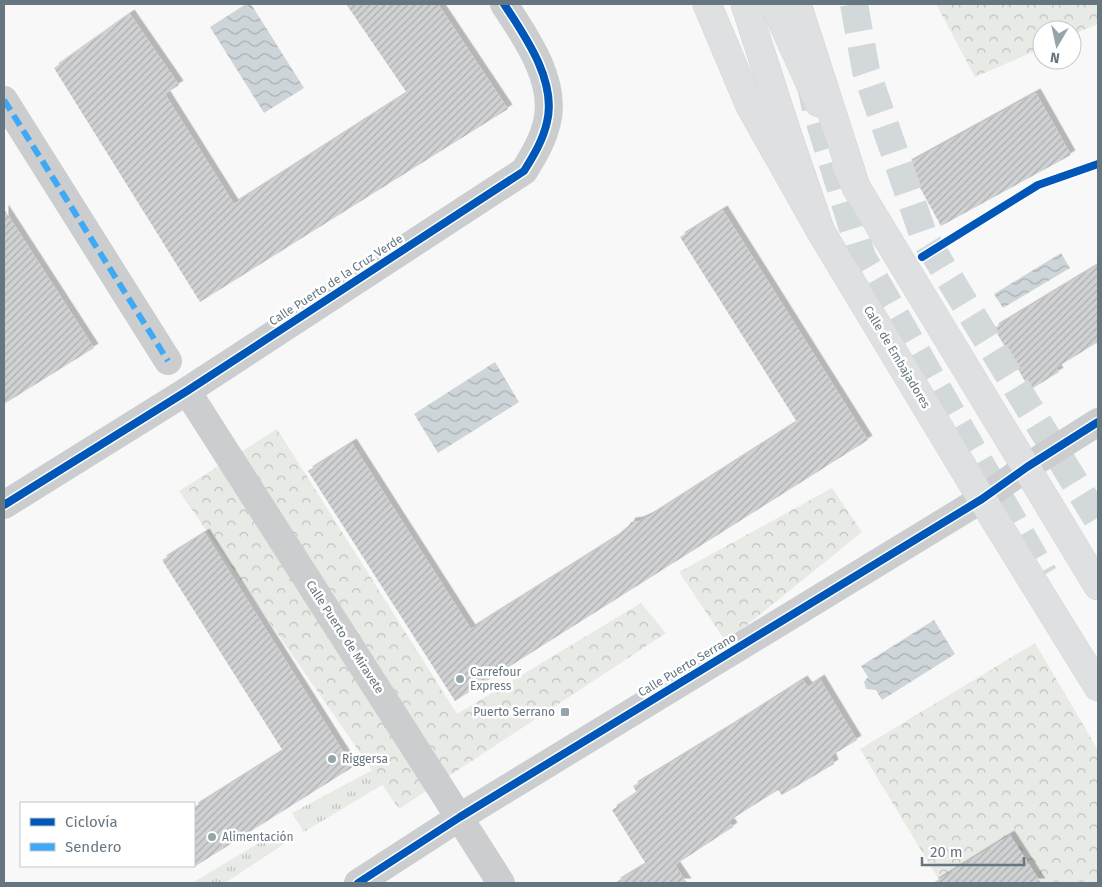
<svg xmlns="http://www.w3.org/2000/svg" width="1102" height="887" font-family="'Fira Sans',sans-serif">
  <defs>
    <pattern id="grass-tufts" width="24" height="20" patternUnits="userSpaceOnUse" patternTransform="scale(1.25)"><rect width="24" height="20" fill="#e7eae5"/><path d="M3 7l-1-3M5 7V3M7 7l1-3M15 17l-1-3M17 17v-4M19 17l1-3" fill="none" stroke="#bfc2bf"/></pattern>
    <pattern id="forest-crowns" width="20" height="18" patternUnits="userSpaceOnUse" patternTransform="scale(1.25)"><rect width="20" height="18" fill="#e7eae5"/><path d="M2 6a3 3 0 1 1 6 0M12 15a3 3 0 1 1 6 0" fill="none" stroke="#bfc2bf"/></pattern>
    <pattern id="water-waves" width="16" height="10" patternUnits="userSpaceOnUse" patternTransform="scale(1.25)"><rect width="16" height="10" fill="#cdd5d8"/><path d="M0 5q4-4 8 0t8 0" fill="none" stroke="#aab1b5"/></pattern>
    <pattern id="building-hatch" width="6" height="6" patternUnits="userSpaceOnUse" patternTransform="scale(1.25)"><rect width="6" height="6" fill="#cfd1d2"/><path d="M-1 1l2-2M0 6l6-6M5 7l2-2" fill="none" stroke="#acaeb0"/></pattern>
    <filter id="shadow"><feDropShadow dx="4.5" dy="-4.5" stdDeviation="0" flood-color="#0004"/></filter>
  </defs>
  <rect width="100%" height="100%" fill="#f8f8f8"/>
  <g fill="url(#grass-tufts)">
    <polygon points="380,766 390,780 304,832 292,813"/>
    <polygon points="284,828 290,840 225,883 192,883"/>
  </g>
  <g fill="url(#forest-crowns)">
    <polygon points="936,4 1098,4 1098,24 1072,35 1072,30 1042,30 1042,48 975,77"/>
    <polygon points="277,429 457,714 641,603 666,633 399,809 179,491"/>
    <polygon points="832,488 862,532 726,642 679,572"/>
    <polygon points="1035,643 1098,750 1098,883 1041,883 1010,835 939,880 860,749"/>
  </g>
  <g fill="url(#water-waves)">
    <polygon points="246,4 251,4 304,88 264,113 210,27"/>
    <polygon points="1061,253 1070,268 1003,308 994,294"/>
    <polygon points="495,362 519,402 438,453 414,414"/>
    <polygon points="934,620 955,654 882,700 876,690 866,689 864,682 868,677 861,666"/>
  </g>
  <g fill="url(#building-hatch)" filter="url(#shadow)">
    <polygon points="346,4 438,4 508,109 200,302 54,68 130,14 179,85 165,94 234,204 407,93"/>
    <polygon points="1036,93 1071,155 941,226 907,164"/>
    <polygon points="4,209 94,348 4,404"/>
    <polygon points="723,210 868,440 455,701 308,471 352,443 471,629 615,538 629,526 631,522 639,521 650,516 797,422 680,237"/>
    <polygon points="1098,265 1098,342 1056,368 1059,372 1030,390 994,328"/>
    <polygon points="205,533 353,767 194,867 194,807 283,751 162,560"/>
    <polygon points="820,679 857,740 831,756 834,764 782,795 778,790 729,821 733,827 675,865 687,883 615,883 646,864 612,810 637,793 633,786 731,726 803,680 808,687"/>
    <polygon points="1010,835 1041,883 933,883"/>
  </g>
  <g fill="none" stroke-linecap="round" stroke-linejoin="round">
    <g stroke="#d3d8da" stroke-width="28" stroke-dasharray="28 14" stroke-linecap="butt">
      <polyline points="854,4 866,71 924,237 1098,520"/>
      <polyline points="810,81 816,110 862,257 1044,575"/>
    </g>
    <g stroke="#d4d5d6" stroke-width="29">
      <g id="secondary">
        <polyline points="745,4 789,139 821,232 982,499 1098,687"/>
        <polyline points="774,4 819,103"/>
        <polyline points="846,165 856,187 1098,586"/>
      </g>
    </g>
    <g stroke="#d4d5d5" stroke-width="29">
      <g id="highway">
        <polyline points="707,4 750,106 821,232"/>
        <polyline points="797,4 856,187"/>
      </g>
    </g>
    <g stroke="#cbcdce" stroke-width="28">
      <polyline points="4,100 168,361"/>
      <polyline points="187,391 501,883"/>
      <path d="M 4,505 L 187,391 L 524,171 C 534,155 543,140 547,122 C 557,81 525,36 504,4"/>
      <polyline points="358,883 460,817 982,499 1027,467 1098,422"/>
    </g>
    <use href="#secondary" stroke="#dfe0e1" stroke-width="28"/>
    <use href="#highway" stroke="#dfe0e1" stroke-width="28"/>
    <polyline stroke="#3fa9f5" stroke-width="6" stroke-dasharray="12 6" stroke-linecap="butt" points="4,100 168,361"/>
    <g stroke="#fff" stroke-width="11">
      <g id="cycleway">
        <polyline points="922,257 1038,185 1098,164"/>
        <path d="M 4,505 L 187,391 L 524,171 C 534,155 543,140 547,122 C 557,81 525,36 504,4"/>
        <polyline points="358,883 460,817 982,499 1027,467 1098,422"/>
      </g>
    </g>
    <use href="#cycleway" stroke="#0057b8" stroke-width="8"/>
  </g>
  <g fill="#98a4ab" stroke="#fff" stroke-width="2">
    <circle cx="460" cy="679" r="5"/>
    <rect x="560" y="707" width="10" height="10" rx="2.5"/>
    <circle cx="332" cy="759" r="5"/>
    <circle cx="212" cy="837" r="5"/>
  </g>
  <g text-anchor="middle" stroke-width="5" stroke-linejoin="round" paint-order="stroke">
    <g font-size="12" fill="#657681" stroke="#fff">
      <text transform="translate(336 280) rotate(-33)" y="4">Calle Puerto de la Cruz Verde</text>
      <text transform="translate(897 357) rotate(59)" y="4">Calle de Embajadores</text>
      <text transform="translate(345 637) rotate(57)" y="4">Calle Puerto de Miravete</text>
      <text transform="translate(687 665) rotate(-31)" y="4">Calle Puerto Serrano</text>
    </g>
    <g font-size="12" fill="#657681" stroke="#fff" text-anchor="start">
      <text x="470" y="676">Carrefour<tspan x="470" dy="14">Express</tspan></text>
      <text x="555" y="716" text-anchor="end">Puerto Serrano</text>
      <text x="342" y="763">Riggersa</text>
      <text x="222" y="841">Alimentación</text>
    </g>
  </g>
  <rect width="1102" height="887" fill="none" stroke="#657681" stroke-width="10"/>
  <rect x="20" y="802" width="175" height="65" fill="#ffffff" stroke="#c1c8cd"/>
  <rect x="30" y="818" width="25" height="8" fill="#0057b8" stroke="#c1c8cd"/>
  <text x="65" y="827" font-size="15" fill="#657681">Ciclovía</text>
  <rect x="30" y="843" width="25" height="8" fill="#3fa9f5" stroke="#c1c8cd"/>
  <text x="65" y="852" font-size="15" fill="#657681">Sendero</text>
  <g transform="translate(1057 45) rotate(189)"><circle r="24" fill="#ffffff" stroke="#c1c8cd"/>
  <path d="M0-4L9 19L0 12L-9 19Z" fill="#98a4ab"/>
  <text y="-8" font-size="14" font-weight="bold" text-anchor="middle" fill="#657681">N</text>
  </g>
  <path d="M922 857v8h102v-8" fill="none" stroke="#657681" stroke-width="2.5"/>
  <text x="930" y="857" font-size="15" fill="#657681" stroke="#ffffff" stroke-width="4" paint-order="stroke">20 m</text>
</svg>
